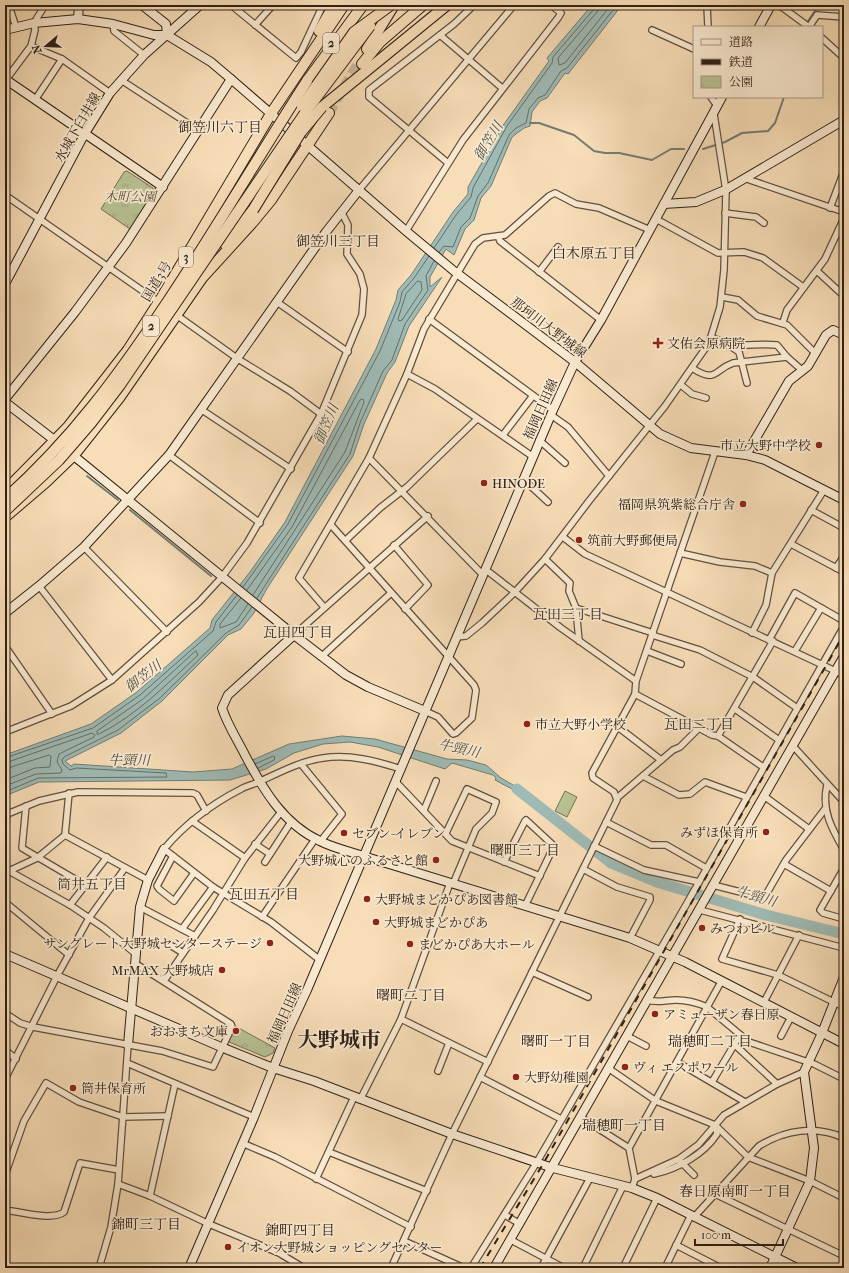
<svg xmlns="http://www.w3.org/2000/svg" width="849" height="1273" font-family="'IM FELL French Canon','Noto Serif JP',serif">
  <defs>
    <pattern id="park-tufts" width="24" height="20" patternUnits="userSpaceOnUse"><rect width="24" height="20" fill="#b8c293"/><path d="M3 7l-1-3M5 7V3M7 7l1-3M15 17l-1-3M17 17v-4M19 17l1-3" fill="none" stroke="#9ea67e"/></pattern>
  </defs>
  <rect width="100%" height="100%" fill="#f8deb8"/>
  <filter id="stains"><feTurbulence type="fractalNoise" baseFrequency=".005" numOctaves="4"/><feColorMatrix values="0 0 0 0 .2 0 0 0 0 .09 0 0 0 0 .02 0 0 0 .5 -.17"/></filter>
  <radialGradient id="worn" r=".72"><stop offset=".6" stop-color="#630" stop-opacity="0"/><stop offset="1" stop-color="#630" stop-opacity=".3"/></radialGradient>
  <g fill="url(#park-tufts)" stroke="#737255">
    <polygon points="127,171 153,188 154,194 130,229 101,209 124,172"/>
    <polygon points="235,1026 275,1048 273,1053 265,1057 229,1042 228,1039"/>
  </g>
  <polygon fill="#b8c293" stroke="#737255" points="565,791 577,797 567,817 555,811"/>
  <polygon fill="#9fbbb6" stroke="#727d76" points="592,5 622,5 568,74 565,73 547,98 540,101 532,112 530,126 524,128 512,137 491,186 481,198 474,220 465,229 454,255 446,249 430,277 430,287 442,277 409,326 395,362 387,373 364,424 353,456 266,590 254,613 241,629 228,635 162,701 121,733 65,761 71,766 74,764 193,772 232,769 289,744 342,736 375,739 447,759 467,760 486,765 501,778 520,789 531,799 495,780 496,778 493,775 452,763 445,769 378,747 350,742 323,744 294,753 266,769 230,780 39,782 5,796 5,755 91,724 137,692 210,628 212,620 250,572 285,522 376,349 396,300 398,290 411,275 453,212 468,194 468,187 504,124 549,61 547,58"/>
  <g fill="none" stroke-linecap="round" stroke-linejoin="round">
    <g stroke="#666e66" stroke-width="1">
      <polyline points="600,5 597,12 558,58 559,65 565,63 611,5"/>
      <polyline points="434,248 456,215 471,197 473,188 507,126 552,63 553,57 594,9 595,5"/>
      <polyline points="439,252 444,246 453,247 461,227 470,218 478,196 488,183 509,135 516,128 526,123 529,109 538,98 545,95 561,71 567,68 617,5"/>
      <polygon points="418,281 421,282 422,290 402,320 399,321 398,319 406,294"/>
      <polyline points="243,587 288,524 380,351 400,302 402,292 414,278 429,256"/>
      <polyline points="247,590 292,527 360,400 363,399 364,402 345,452 253,595"/>
      <polyline points="241,598 220,624 220,628 236,622 248,604"/>
      <polyline points="257,598 350,454 360,423 383,371 392,360 405,324 428,290 426,276 434,261"/>
      <path d="M 196,651 L 198,655 C 167,684 137,715 99,734 L 97,734 L 97,731 L 143,699 Z"/>
      <polyline points="5,758 93,728 140,695 213,631 216,622 237,595"/>
      <polyline points="5,763 92,733 95,735 94,737 59,754 57,762 62,770 61,773 36,774 5,786"/>
      <polyline points="255,764 273,756 275,757 274,760 258,768"/>
      <polyline points="5,769 49,755 51,756 50,767 35,768 5,780"/>
      <polyline points="5,792 38,778 167,777 166,773 76,768 70,770 63,764 62,760 64,757 118,730 160,698 226,633 239,625 252,607"/>
    </g>
    <g stroke="#727d76" stroke-width="2">
      <polyline points="804,27 819,5"/>
      <polyline points="530,123 539,123 574,135 594,151 605,153 619,153 652,160 671,149 684,149"/>
      <polyline points="703,149 725,142 742,133 768,131 775,123 784,97"/>
      <polyline points="87,476 118,500"/>
      <polyline points="130,510 211,576"/>
    </g>
    <polyline stroke="#9fbbb6" stroke-width="11" points="517,789 611,863 657,882 766,915 844,934"/>
    <polyline stroke="#d0b898" stroke-width="10" stroke-dasharray="10 5" stroke-linecap="butt" points="329,113 359,62"/>
    <g stroke="#60503f" stroke-width="8">
      <g id="street">
        <polyline points="231,5 296,58 301,52 323,5"/>
        <polyline points="707,5 708,27"/>
        <polyline points="779,5 809,27"/>
        <polyline points="11,12 16,27"/>
        <polyline points="113,24 114,31 144,55"/>
        <polyline points="255,25 273,5"/>
        <polyline points="809,27 817,15 844,17"/>
        <polyline points="652,30 694,49"/>
        <polyline points="440,35 502,88"/>
        <polyline points="822,38 844,58"/>
        <polyline points="31,46 62,59 110,93"/>
        <polyline points="121,80 198,130"/>
        <polyline points="5,81 31,46 35,30 34,23 45,5"/>
        <polyline points="711,97 717,106"/>
        <polyline points="35,100 62,59"/>
        <polyline points="448,163 369,97 369,90 454,24 474,5"/>
        <polyline points="744,178 844,212"/>
        <polyline points="359,190 514,5"/>
        <polyline points="5,195 160,303"/>
        <polyline points="830,208 844,171"/>
        <polyline points="725,213 756,217 764,223"/>
        <polyline points="656,219 718,253 744,252 763,258 803,287"/>
        <polyline points="406,231 463,140 558,18 561,13 551,5"/>
        <polyline points="498,236 500,241 601,320"/>
        <polyline points="817,271 844,296"/>
        <polyline points="539,272 558,247"/>
        <polyline points="722,297 738,300 757,316 787,325 816,354"/>
        <polyline points="277,302 348,352"/>
        <polyline points="175,314 238,359 290,391 321,414"/>
        <polyline points="429,319 553,410"/>
        <polyline points="783,322 787,310 825,259 844,218"/>
        <polyline points="711,337 727,344 739,352 747,383"/>
        <path d="M 727,344 C 744,347 760,343 777,345 L 787,357"/>
        <path d="M 692,368 C 717,384 713,370 733,363 L 787,357 L 803,371"/>
        <polyline points="407,374 435,389 532,456"/>
        <polyline points="681,385 692,394 706,398"/>
        <polyline points="202,410 291,469"/>
        <polyline points="551,415 568,427 609,476"/>
        <polyline points="503,435 532,397"/>
        <polyline points="539,440 565,463"/>
        <polyline points="169,455 260,523"/>
        <polyline points="369,458 482,574"/>
        <polyline points="523,479 548,502"/>
        <polyline points="811,510 844,528"/>
        <polyline points="331,525 474,685 476,690 472,718 456,733 453,734 438,717 425,711"/>
        <polyline points="563,537 585,554 844,675"/>
        <polyline points="346,540 380,508 407,487 477,419"/>
        <polyline points="791,544 844,572"/>
        <polyline points="394,545 428,585 405,609"/>
        <polyline points="84,547 167,632"/>
        <polyline points="680,553 720,562 755,566 772,573"/>
        <polyline points="545,559 570,583 569,591 576,608 653,633"/>
        <polyline points="836,568 844,556"/>
        <polyline points="485,569 561,628 636,681"/>
        <polyline points="39,586 112,680"/>
        <polyline points="324,607 299,578 369,458 407,374 424,329 475,244 483,238 505,235 549,196 555,193 576,204 599,208 650,230"/>
        <polyline points="576,608 579,641"/>
        <polyline points="752,633 766,605 772,573 824,490"/>
        <polyline points="294,635 428,516"/>
        <polyline points="652,635 700,650 753,677 797,708"/>
        <polyline points="456,637 466,636 482,623 514,593 545,559 589,501 665,406 709,343 720,307 724,270 726,191 714,114"/>
        <polyline points="769,640 795,593 844,621"/>
        <polyline points="5,646 52,714"/>
        <polyline points="647,651 681,664"/>
        <polyline points="795,651 821,608"/>
        <polyline points="321,657 391,593"/>
        <polyline points="635,694 712,735 718,736 763,767"/>
        <polyline points="735,709 779,740"/>
        <polyline points="618,727 661,760"/>
        <polyline points="5,732 71,706 112,680 199,602 222,577 247,543 321,414 362,315 364,289 360,274 347,254 348,225 342,213"/>
        <polyline points="718,736 773,641"/>
        <polyline points="793,746 844,802"/>
        <polyline points="301,764 342,814 320,842"/>
        <polyline points="643,776 679,795 690,794 705,782 746,797"/>
        <polyline points="396,782 452,841 540,876"/>
        <path d="M 827,785 C 821,810 832,829 844,850"/>
        <polyline points="764,796 809,829"/>
        <polyline points="617,798 673,750 680,747 699,728"/>
        <polyline points="26,806 22,848 85,885"/>
        <polyline points="424,810 436,781"/>
        <polyline points="5,815 39,801 78,792 193,793 197,795 206,811"/>
        <polyline points="192,821 245,858"/>
        <polyline points="606,822 651,845 666,845 706,868"/>
        <polyline points="5,827 7,814"/>
        <polyline points="446,833 467,789 496,802 492,813 476,829 453,884"/>
        <polyline points="65,835 148,880"/>
        <polyline points="255,844 270,854"/>
        <polyline points="594,846 644,870 699,882"/>
        <polyline points="173,856 157,886 159,889 174,901 194,873"/>
        <polyline points="265,862 291,822"/>
        <polyline points="504,862 525,821 526,820 554,846 525,906"/>
        <polyline points="784,864 831,891"/>
        <polyline points="5,866 9,871 70,905 104,928 136,954"/>
        <polyline points="844,868 820,910 823,913 844,919"/>
        <polyline points="583,869 617,887 650,897 650,900 630,938"/>
        <polyline points="5,875 9,871 37,858 65,835 69,793"/>
        <polyline points="713,885 764,898 786,860 825,809"/>
        <polyline points="5,902 69,955"/>
        <polyline points="70,905 107,857"/>
        <polyline points="140,907 195,936"/>
        <polyline points="700,910 844,948"/>
        <polyline points="262,917 315,839"/>
        <polyline points="740,919 722,959 778,975 844,1007"/>
        <polyline points="182,929 213,887"/>
        <polyline points="167,943 183,953"/>
        <path d="M 320,960 L 271,922 L 213,887 L 164,849 C 185,824 212,804 241,789 C 248,785 256,784 263,780 C 282,771 302,761 323,758 C 350,754 376,761 401,769"/>
        <polyline points="532,972 588,997"/>
        <polyline points="164,981 213,910 245,858 281,812"/>
        <path d="M 647,1000 C 657,1003 666,1000 676,1000 C 687,1000 698,1003 707,1007 L 749,1042 L 814,1064 L 844,1079"/>
        <polyline points="764,1002 799,935"/>
        <polyline points="5,1013 20,1023 33,1027 162,1051 213,1067 232,1027 231,1024 136,964"/>
        <polyline points="401,1019 488,1062"/>
        <polyline points="627,1036 646,1046"/>
        <polyline points="781,1036 791,1017"/>
        <polyline points="734,1044 777,1084"/>
        <polyline points="5,1050 16,1059"/>
        <polyline points="677,1062 745,1102"/>
        <polyline points="127,1063 254,1117"/>
        <polyline points="608,1068 656,1101 715,1125 748,1157 810,1181 844,1198"/>
        <polyline points="438,1071 449,1043"/>
        <polyline points="480,1077 561,1119"/>
        <polyline points="5,1079 57,976 89,918 125,868"/>
        <polyline points="712,1082 740,1035"/>
        <polyline points="360,1100 401,1019 450,883"/>
        <polyline points="580,1117 629,1148 635,1179"/>
        <polyline points="242,1143 275,1157 411,1227"/>
        <polyline points="629,1148 721,982"/>
        <polyline points="329,1152 427,1191"/>
        <polyline points="680,1161 694,1175"/>
        <path d="M 654,1174 C 678,1169 704,1154 717,1134 L 716,1126"/>
        <polyline points="5,1175 24,1121 46,1083 79,1102 123,1117 168,1116"/>
        <polyline points="316,1179 354,1097"/>
        <polyline points="118,1184 150,1196 209,1224 279,1253 304,1268"/>
        <polyline points="632,1188 635,1179 679,1159 698,1145 724,1115 777,1084 804,1072"/>
        <polyline points="715,1194 844,1256"/>
        <polyline points="150,1196 175,1084"/>
        <path d="M 6,1210 C 20,1212 53,1221 64,1212 L 80,1163 L 119,1170"/>
        <polyline points="505,1215 520,1224"/>
        <path d="M 695,1216 L 759,1146 C 785,1130 815,1125 844,1138"/>
        <polyline points="511,1240 564,1268"/>
        <polyline points="404,1241 464,1268"/>
        <polyline points="676,1245 721,1268"/>
        <polyline points="99,1268 111,1227 118,1184 128,1045"/>
        <polyline points="391,1268 452,1134 617,800 614,792 593,778 592,773 635,694 636,681 715,452"/>
        <polyline points="471,1268 537,1162 686,905 844,626"/>
        <polyline points="541,1268 590,1178"/>
        <polyline points="583,1268 623,1186"/>
        <polyline points="623,1268 657,1198"/>
        <polyline points="665,1268 691,1215"/>
      </g>
    </g>
    <g stroke="#2e2117" stroke-width="10">
      <g id="secondary">
        <polyline points="142,5 166,24 167,35"/>
        <polyline points="78,19 79,5"/>
        <polyline points="759,27 771,5"/>
        <polyline points="5,30 34,23 78,19 113,24 154,35 167,35 211,62 231,79 406,231 454,271 575,362 660,434 691,448 746,455 765,460 844,500"/>
        <polyline points="5,79 163,187"/>
        <polyline points="664,204 696,202 725,190 844,120"/>
        <polyline points="5,284 84,135 110,93 144,55 200,5"/>
        <polyline points="5,399 75,312 126,243 231,79"/>
        <polyline points="5,402 58,443"/>
        <polyline points="69,452 294,635 346,675 368,687 425,711"/>
        <polyline points="746,455 789,381 808,366 826,335 833,330 844,335"/>
        <polyline points="5,613 39,586 84,547 169,455 326,232 359,190"/>
        <path d="M 294,635 L 228,695 L 222,708 C 227,724 237,739 245,755 C 263,789 283,824 320,841 C 333,848 349,851 363,856 L 630,938 L 685,962 L 844,1044"/>
        <polyline points="5,954 221,1047 273,1068 314,1081 452,1134 553,1168 632,1188 657,1198 797,1268"/>
        <polyline points="128,1045 140,907 148,880 164,849"/>
        <polyline points="189,1268 254,1117 288,1031 307,990 553,410 575,362 601,320 722,97"/>
        <polyline points="494,1268 844,656"/>
        <polyline points="770,1268 810,1181 814,1148 804,1072 822,1033 844,977"/>
      </g>
    </g>
    <g stroke="#2e2117" stroke-width="12">
      <g id="highway">
        <polyline points="319,31 334,5"/>
        <polyline points="367,49 394,5"/>
        <polyline points="362,64 380,42 423,5"/>
        <polyline points="307,81 363,5"/>
        <polyline points="322,107 447,5"/>
        <polyline points="225,244 253,210"/>
        <polyline points="5,491 68,427 128,350 159,302 272,112 344,5"/>
        <polyline points="5,517 46,482 74,455 119,398 202,278 252,223 271,200 329,113"/>
      </g>
    </g>
    <use href="#street" stroke="#faead1" stroke-width="5.5"/>
    <use href="#secondary" stroke="#faead1" stroke-width="8"/>
    <use href="#highway" stroke="#f8deb8" stroke-width="10"/>
    <polyline stroke="#2e2117" stroke-width="2" stroke-dasharray="7 7" stroke-linecap="butt" points="480,1268 543,1164 844,634"/>
    <g stroke="#2e2117" stroke-width="12" stroke-linecap="butt">
      <g id="highway-bridge">
        <polyline points="302,106 354,32 391,5"/>
        <polyline points="253,210 301,132 322,107"/>
        <path d="M 5,499 C 72,439 118,376 168,301 C 216,229 260,154 307,81"/>
        <polyline points="5,511 59,460 91,423 120,385 307,110 370,26"/>
      </g>
    </g>
    <use href="#highway-bridge" stroke="#f8deb8" stroke-width="10"/>
  </g>
  <g fill="#8f2418" stroke="#faead1" stroke-width="1.5">
    <path d="M656 337h4v4h4v4h-4v4h-4v-4h-4v-4h4z"/>
    <circle cx="819" cy="445" r="4"/>
    <circle cx="484" cy="483" r="4"/>
    <circle cx="743" cy="504" r="4"/>
    <circle cx="579" cy="540" r="4"/>
    <circle cx="527" cy="724" r="4"/>
    <circle cx="766" cy="832" r="4"/>
    <circle cx="344" cy="833" r="4"/>
    <circle cx="436" cy="860" r="4"/>
    <circle cx="367" cy="899" r="4"/>
    <circle cx="376" cy="922" r="4"/>
    <circle cx="702" cy="928" r="4"/>
    <circle cx="270" cy="943" r="4"/>
    <circle cx="410" cy="944" r="4"/>
    <circle cx="222" cy="970" r="4"/>
    <circle cx="655" cy="1014" r="4"/>
    <circle cx="236" cy="1031" r="4"/>
    <circle cx="625" cy="1067" r="4"/>
    <circle cx="516" cy="1077" r="4"/>
    <circle cx="73" cy="1088" r="4"/>
    <circle cx="228" cy="1247" r="4"/>
  </g>
  <g text-anchor="middle" stroke-width="3.5" stroke-linejoin="round" paint-order="stroke">
    <g fill="#faead1" stroke="#6b5d4f" stroke-width="1">
      <rect x="323" y="33" width="16" height="20" rx="3"/>
      <rect x="179" y="247" width="14" height="20" rx="3"/>
      <rect x="143" y="316" width="16" height="20" rx="3"/>
    </g>
    <g font-size="12" font-weight="bold" fill="#2e2117">
      <text x="331" y="47">2</text>
      <text x="186" y="261">3</text>
      <text x="151" y="330">2</text>
    </g>
    <g font-size="13" fill="#2e2117" stroke="#faead1">
      <text transform="translate(77 127) rotate(-60)" y="5">水城下臼井線</text>
      <text transform="translate(156 281) rotate(-59)" y="5">国道3号</text>
      <text transform="translate(549 327) rotate(37)" y="5">那珂川大野城線</text>
      <text transform="translate(540 409) rotate(-66)" y="5">福岡日田線</text>
      <text transform="translate(284 1013) rotate(-66)" y="5">福岡日田線</text>
    </g>
    <g font-size="13" font-style="italic" fill="#57513c" stroke="#faead1">
      <text x="130" y="201">木町公園</text>
    </g>
    <g font-size="13" fill="#2e2117" stroke="#faead1" text-anchor="start">
      <text x="667" y="348">文佑会原病院</text>
      <text x="811" y="450" text-anchor="end">市立大野中学校</text>
      <text x="492" y="488">HINODE</text>
      <text x="735" y="509" text-anchor="end">福岡県筑紫総合庁舎</text>
      <text x="587" y="545">筑前大野郵便局</text>
      <text x="535" y="729">市立大野小学校</text>
      <text x="758" y="837" text-anchor="end">みずほ保育所</text>
      <text x="352" y="838">セブン-イレブン</text>
      <text x="428" y="865" text-anchor="end">大野城心のふるさと館</text>
      <text x="375" y="904">大野城まどかぴあ図書館</text>
      <text x="384" y="927">大野城まどかぴあ</text>
      <text x="710" y="933">みつわビル</text>
      <text x="262" y="948" text-anchor="end">サングレート大野城センターステージ</text>
      <text x="418" y="949">まどかぴあ大ホール</text>
      <text x="214" y="975" text-anchor="end">MrMAX 大野城店</text>
      <text x="663" y="1019">アミューザン春日原</text>
      <text x="228" y="1036" text-anchor="end">おおまち文庫</text>
      <text x="633" y="1072">ヴィ エスポワール</text>
      <text x="524" y="1082">大野幼稚園</text>
      <text x="81" y="1093">筒井保育所</text>
      <text x="236" y="1252">イオン大野城ショッピングセンター</text>
    </g>
    <g font-size="14" fill="#2e2117" stroke="#faead1">
      <text x="220" y="132">御笠川六丁目</text>
      <text x="338" y="246">御笠川三丁目</text>
      <text x="594" y="258">白木原五丁目</text>
      <text x="568" y="619">瓦田三丁目</text>
      <text x="298" y="637">瓦田四丁目</text>
      <text x="699" y="729">瓦田二丁目</text>
      <text x="525" y="855">曙町三丁目</text>
      <text x="92" y="889">筒井五丁目</text>
      <text x="264" y="899">瓦田五丁目</text>
      <text x="411" y="1000">曙町二丁目</text>
      <text x="556" y="1046">曙町一丁目</text>
      <text x="710" y="1046">瑞穂町二丁目</text>
      <text x="624" y="1130">瑞穂町一丁目</text>
      <text x="735" y="1196">春日原南町一丁目</text>
      <text x="146" y="1229">錦町三丁目</text>
      <text x="300" y="1235">錦町四丁目</text>
    </g>
    <g font-size="14" font-style="italic" fill="#504f47" stroke="#faead1">
      <text transform="translate(488 141) rotate(-59)" y="5">御笠川</text>
      <text transform="translate(326 424) rotate(-67)" y="5">御笠川</text>
      <text transform="translate(143 676) rotate(-38)" y="5">御笠川</text>
      <text transform="translate(459 748) rotate(13)" y="5">牛頸川</text>
      <text x="129" y="765">牛頸川</text>
      <text transform="translate(756 896) rotate(16)" y="5">牛頸川</text>
    </g>
    <g font-size="21" font-weight="bold" fill="#2e2117" stroke="#faead1">
      <text x="339" y="1047">大野城市</text>
    </g>
  </g>
  <rect width="849" height="1273" fill="none" stroke="#f8deb8" stroke-width="20"/>
  <rect x="6" y="6" width="837" height="1261" fill="none" stroke="#2e2117" stroke-width="2"/>
  <rect x="10" y="10" width="829" height="1253" fill="none" stroke="#2e2117"/>
  <rect x="693" y="26" width="130" height="72" fill="#faead1" stroke="#a89a87"/>
  <rect x="701" y="39" width="20" height="6" fill="#faead1" stroke="#a89a87"/>
  <text x="729" y="46" font-size="12" fill="#2e2117">道路</text>
  <rect x="701" y="59" width="20" height="6" fill="#2e2117" stroke="#a89a87"/>
  <text x="729" y="66" font-size="12" fill="#2e2117">鉄道</text>
  <rect x="701" y="76" width="20" height="12" fill="url(#park-tufts)" stroke="#a89a87"/>
  <text x="729" y="86" font-size="12" fill="#2e2117">公園</text>
  <g transform="translate(46 46) rotate(251)" stroke="#faead1" stroke-width="3" paint-order="stroke">
  <path d="M0-3L7 15L0 10L-7 15Z" fill="#2e2117"/>
  <text y="-6" font-size="11" font-weight="bold" text-anchor="middle" fill="#2e2117">N</text>
  </g>
  <path d="M695 1239v6h88v-6" fill="none" stroke="#2e2117" stroke-width="2"/>
  <text x="701" y="1239" font-size="12" fill="#2e2117" stroke="#faead1" stroke-width="3" paint-order="stroke">100 m</text>
  <rect width="100%" height="100%" filter="url(#stains)"/>
  <rect width="100%" height="100%" fill="url(#worn)"/>
</svg>
